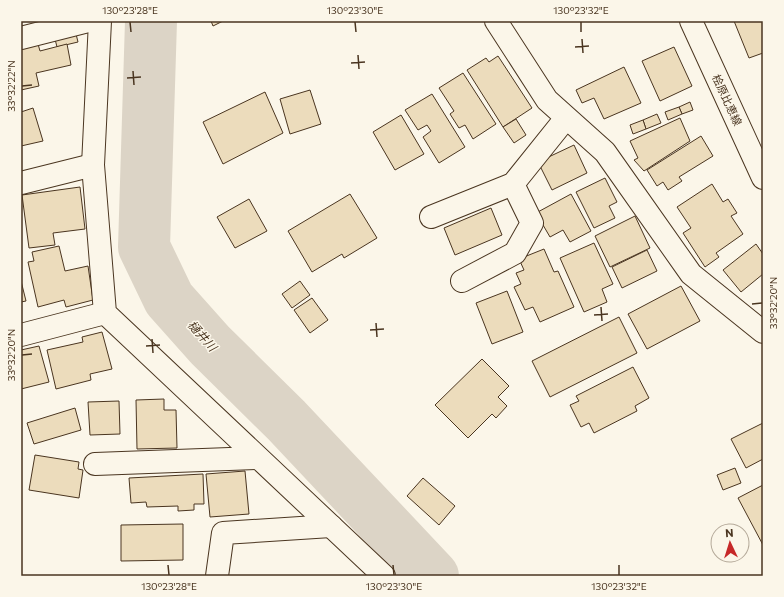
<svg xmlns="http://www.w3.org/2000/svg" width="784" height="597" font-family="Commissioner,'Noto Sans JP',sans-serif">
  <rect width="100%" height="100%" fill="#fbf6e9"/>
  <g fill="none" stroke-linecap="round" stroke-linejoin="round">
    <polyline stroke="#dcd4c6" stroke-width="52" points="151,21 144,247 169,299 210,345 286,420 433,576"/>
  </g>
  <g fill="#ecdcbc" stroke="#4a3520">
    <polygon points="211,21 223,21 213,26"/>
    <polygon points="734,21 763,21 763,53 749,58"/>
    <polygon points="76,34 78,42 57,47 55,39"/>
    <polygon points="38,44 40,51 67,44 71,65 36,73 39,86 21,90 21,48"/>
    <polygon points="674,47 692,86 660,101 642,61"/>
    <polygon points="498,56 532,108 503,127 467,70 486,58 489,62"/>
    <polygon points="624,67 641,103 604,119 594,98 582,103 576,90"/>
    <polygon points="463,73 496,124 473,139 465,125 459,128 450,114 454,111 439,88"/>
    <polygon points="310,90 321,124 290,134 280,99"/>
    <polygon points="265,92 283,133 223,164 203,122"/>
    <polygon points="432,94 465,147 439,163 423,137 431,131 427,125 418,130 405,110"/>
    <polygon points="690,102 693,110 682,114 679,107"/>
    <polygon points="679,107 682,114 668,120 665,112"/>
    <polygon points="33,108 43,141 21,146 21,112"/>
    <polygon points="657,114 661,123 646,129 643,120"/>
    <polygon points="401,115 424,154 395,170 373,132"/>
    <polygon points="680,118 690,141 644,171 634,160 638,158 630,141"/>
    <polygon points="516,119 526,135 514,143 503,127"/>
    <polygon points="643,120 646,129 633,134 630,125"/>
    <polygon points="701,136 713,156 679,177 682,181 668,190 663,182 657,186 647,170"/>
    <polygon points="574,145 587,173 552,190 538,162"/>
    <polygon points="605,178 617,202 609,206 615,218 594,228 576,192"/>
    <polygon points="712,184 723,202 728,199 737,213 731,216 743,234 716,253 719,257 705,267 683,233 691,228 677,207"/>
    <polygon points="80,187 85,229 53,233 55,245 29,248 22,195"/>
    <polygon points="350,194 377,238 344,258 342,254 312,272 288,231"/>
    <polygon points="571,194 591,231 570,242 563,230 550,237 536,213"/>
    <polygon points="249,199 267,231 235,248 217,217"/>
    <polygon points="491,208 502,235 455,255 444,228"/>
    <polygon points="635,216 650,248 610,267 595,236"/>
    <polygon points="594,243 613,284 602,289 607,302 584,312 560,258"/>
    <polygon points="756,244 763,254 763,274 741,292 723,270"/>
    <polygon points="59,246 65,271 88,266 93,300 66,307 64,300 38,307 28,262 34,261 32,252"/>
    <polygon points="544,249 554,272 558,271 574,307 540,322 533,307 525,310 514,287 521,284 516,273 524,270 519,259"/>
    <polygon points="647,250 657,271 622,288 612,267"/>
    <polygon points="21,281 26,301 21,302"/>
    <polygon points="300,281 310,295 292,308 282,294"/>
    <polygon points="681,286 700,321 647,349 628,314"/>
    <polygon points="507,291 523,332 492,344 476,303"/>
    <polygon points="312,298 328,320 310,333 294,310"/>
    <polygon points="619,317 637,353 550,397 532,361"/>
    <polygon points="102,332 112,369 90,374 91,380 56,389 47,350 83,342 82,337"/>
    <polygon points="39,346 49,382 21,389 21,350"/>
    <polygon points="482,359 509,386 498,397 507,406 496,418 492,414 468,438 435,405"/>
    <polygon points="633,367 649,398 635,406 637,411 594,433 589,423 581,427 570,405 579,401 576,396"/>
    <polygon points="164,399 164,410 176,410 177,448 137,449 136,400"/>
    <polygon points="119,401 120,434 90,435 88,402"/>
    <polygon points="75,408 81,430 34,444 27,423"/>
    <polygon points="763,423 763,459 746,468 731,439"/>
    <polygon points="35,455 79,462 78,469 83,470 79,498 29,490"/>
    <polygon points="735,468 741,483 723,490 717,475"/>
    <polygon points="245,471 249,514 210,517 206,474"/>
    <polygon points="203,474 204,504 194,504 194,510 178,511 178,506 147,507 146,502 131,503 129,478"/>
    <polygon points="423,478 455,506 439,525 407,496"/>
    <polygon points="763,485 763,545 738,498"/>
    <polygon points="183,524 183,560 121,561 121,525"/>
  </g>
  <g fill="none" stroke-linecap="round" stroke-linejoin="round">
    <g stroke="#4a3520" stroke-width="24">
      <g id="street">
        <polyline points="100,21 93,165 105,313 384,576"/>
        <polyline points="496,21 547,100 605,152 691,274 763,332"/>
        <polyline points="21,38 88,21"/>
        <polyline points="21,183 93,165"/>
        <polyline points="431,217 513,184 566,118"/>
        <polyline points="462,281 515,253 532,223 513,184"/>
        <polyline points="21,335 105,313"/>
        <polyline points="95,464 258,458"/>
        <polyline points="217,576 223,533 331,526"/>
      </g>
    </g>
    <g stroke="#4a3520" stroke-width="24">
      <polyline id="secondary" points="691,21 763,178"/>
    </g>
    <use href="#street" stroke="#fbf6e9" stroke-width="22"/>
    <use href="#secondary" stroke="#fbf6e9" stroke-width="22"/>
  </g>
  <path fill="none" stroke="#4a3520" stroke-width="1.5" d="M 130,22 L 131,32M 355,22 L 356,32M 581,22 L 581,32M 582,39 L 583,53M 575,47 L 589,46M 358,55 L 359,69M 351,63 L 365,62M 133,71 L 134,85M 127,78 L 141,77M 22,86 L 32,85M 752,304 L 762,303M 601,307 L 602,321M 594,315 L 608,314M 376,323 L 377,337M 370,330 L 384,329M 152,339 L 153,353M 146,346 L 160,345M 22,355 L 32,354M 168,565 L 169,575M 393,565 L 394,575M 619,565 L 619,575"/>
  <g text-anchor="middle" stroke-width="3" stroke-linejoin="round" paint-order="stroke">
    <g font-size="11" fill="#4a3520" stroke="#fbf6e9">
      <text transform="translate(727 100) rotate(65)" y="4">桧原比恵線</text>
    </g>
    <g font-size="12" font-style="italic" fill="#4a3520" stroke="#fbf6e9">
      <text transform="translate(202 336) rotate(48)" y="4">樋井川</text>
    </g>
  </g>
  <rect width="784" height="597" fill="none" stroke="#fbf6e9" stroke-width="44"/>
  <g transform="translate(730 543) rotate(356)"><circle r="19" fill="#fbf6e9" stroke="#b4a999"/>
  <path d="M0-3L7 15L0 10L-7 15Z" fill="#c62828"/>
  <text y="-6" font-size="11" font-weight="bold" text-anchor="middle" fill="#4a3520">N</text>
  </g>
  <rect x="22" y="22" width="740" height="553" fill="none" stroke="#4a3520" stroke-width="1.5"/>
  <g font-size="10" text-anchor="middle" fill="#4a3520">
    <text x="130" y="14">130°23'28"E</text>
    <text x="355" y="14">130°23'30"E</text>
    <text x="581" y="14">130°23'32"E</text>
    <text transform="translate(11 86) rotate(-90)" y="4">33°32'22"N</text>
    <text transform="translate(773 303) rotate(-90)" y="4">33°32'20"N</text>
    <text transform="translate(11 355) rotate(-90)" y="4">33°32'20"N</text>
    <text x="169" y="590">130°23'28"E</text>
    <text x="394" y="590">130°23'30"E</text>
    <text x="619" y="590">130°23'32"E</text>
  </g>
</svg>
